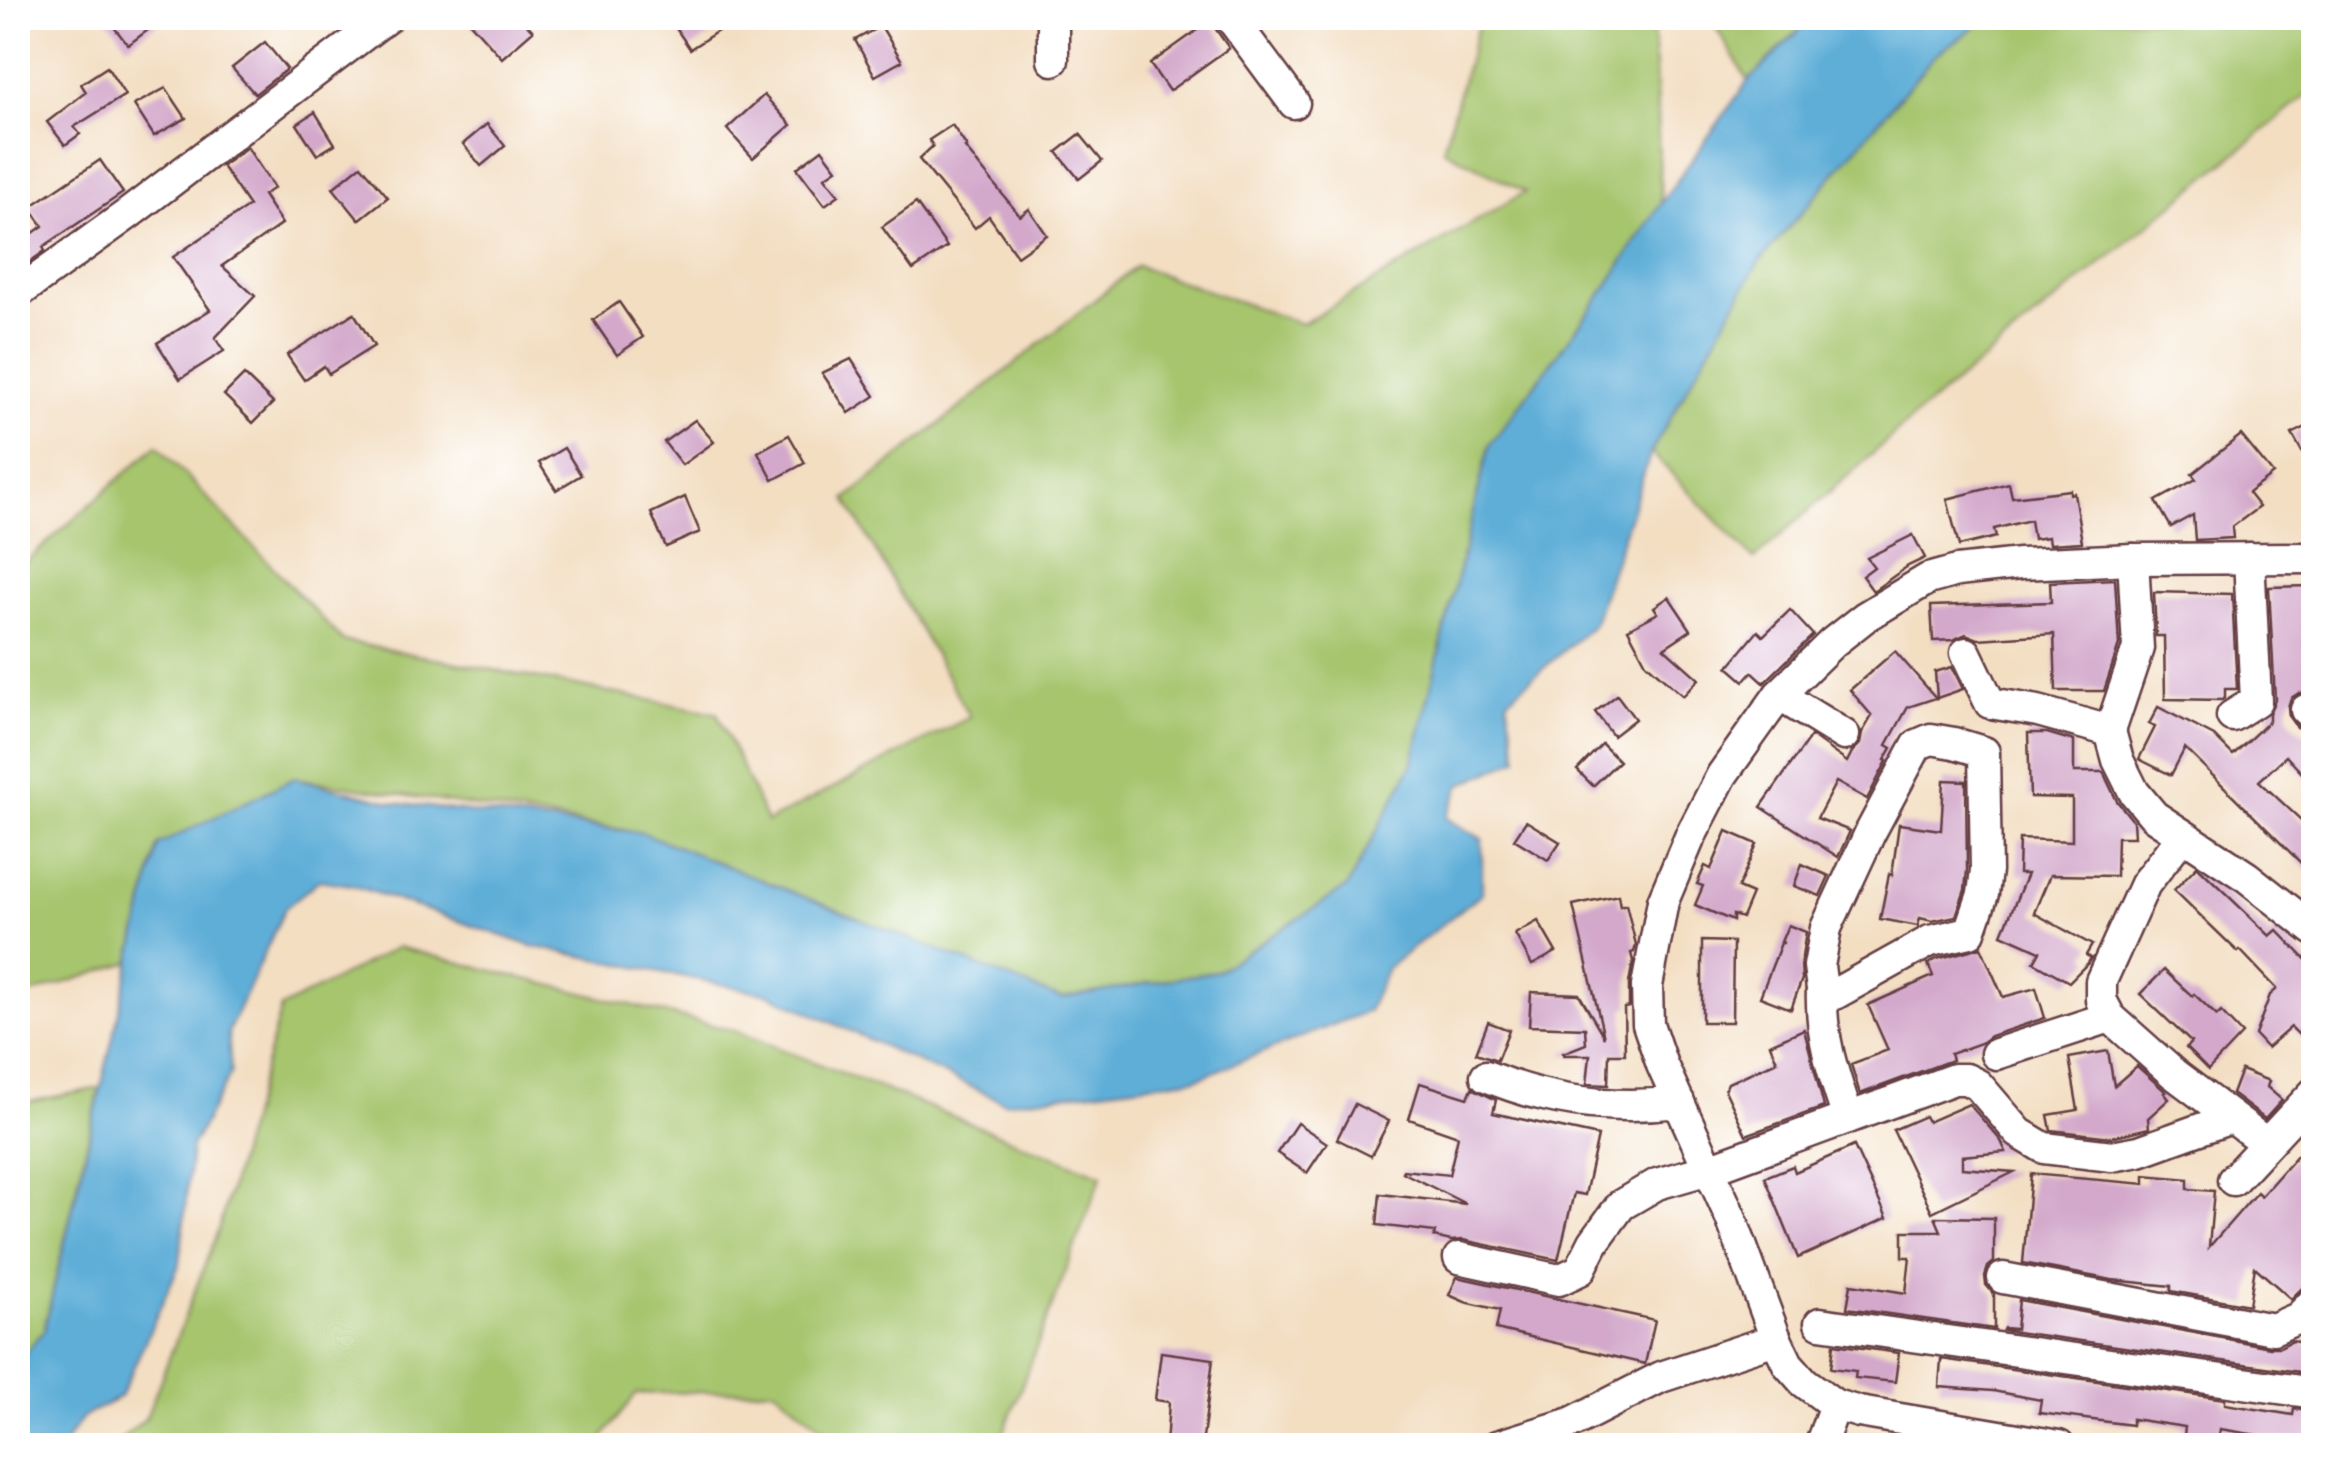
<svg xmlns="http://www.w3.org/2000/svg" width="2331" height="1463" font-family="'Shantell Sans',sans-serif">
  <rect width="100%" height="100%" fill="#fff"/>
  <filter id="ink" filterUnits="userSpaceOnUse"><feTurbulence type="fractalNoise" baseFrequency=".01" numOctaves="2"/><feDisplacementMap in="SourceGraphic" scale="20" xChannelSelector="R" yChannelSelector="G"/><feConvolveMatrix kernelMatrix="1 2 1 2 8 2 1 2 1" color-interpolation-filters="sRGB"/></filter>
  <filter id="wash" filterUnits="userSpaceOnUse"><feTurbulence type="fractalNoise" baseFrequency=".0048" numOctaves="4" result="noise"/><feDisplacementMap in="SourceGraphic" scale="40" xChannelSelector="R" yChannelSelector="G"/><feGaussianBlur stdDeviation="2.25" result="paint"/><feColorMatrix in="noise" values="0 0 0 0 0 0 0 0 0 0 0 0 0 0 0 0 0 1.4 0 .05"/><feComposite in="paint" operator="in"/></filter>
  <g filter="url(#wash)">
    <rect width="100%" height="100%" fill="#f3dec2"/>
    <g fill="#a6c56d" stroke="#78724c" stroke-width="2.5">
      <polygon points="1480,18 1653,18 1661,203 1603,293 1489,446 1412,765 1347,887 1217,971 1061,999 643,833 295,778 158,845 130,962 18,998 18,569 157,445 343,641 717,713 767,822 970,717 846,499 1137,266 1302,324 1525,192 1443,149"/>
      <polygon points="1711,18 1802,18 1806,23 1748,81"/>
      <polygon points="1988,18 2313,18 2313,90 1916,415 1754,559 1651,452 1757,265 1935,55"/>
      <polygon points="397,947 732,1030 1102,1175 999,1445 844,1445 775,1389 636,1394 597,1445 114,1445 146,1418 219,1228 281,1008"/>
      <polygon points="100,1088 44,1330 18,1362 18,1104"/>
    </g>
    <polygon fill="#5eaed8" stroke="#546682" stroke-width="2.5" points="1812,18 1988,18 1935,55 1757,265 1651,452 1593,625 1507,700 1518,758 1461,785 1446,818 1482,839 1482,893 1387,968 1368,1011 1198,1078 1004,1102 770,994 532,946 352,885 319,880 285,908 228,1032 231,1073 191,1147 180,1263 120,1397 83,1417 63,1445 18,1445 18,1362 44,1330 158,845 295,778 395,803 643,833 1061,999 1217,971 1347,887 1412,765 1489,446 1603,293 1661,203 1748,81"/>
    <g id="blocks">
      <g fill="#d3a8cb">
        <polygon points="107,18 164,18 128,45"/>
        <polygon points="466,18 521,18 533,31 502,58"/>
        <polygon points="669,18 738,18 690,49"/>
        <polygon points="1210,21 1229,48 1169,91 1150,64"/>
        <polygon points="881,26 902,61 875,76 855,40"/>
        <polygon points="265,42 287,69 255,94 232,68"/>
        <polygon points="107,67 125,95 74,127 80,134 65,145 47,122 86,92 81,84"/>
        <polygon points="166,88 186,118 154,136 134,105"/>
        <polygon points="764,95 791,125 753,158 727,129"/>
        <polygon points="315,112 335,144 317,155 297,124"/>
        <polygon points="487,124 505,146 481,166 463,144"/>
        <polygon points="952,125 967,147 965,148 1020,216 1029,209 1047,235 1017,256 989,216 975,228 919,159 933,146 929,140"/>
        <polygon points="1080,134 1102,161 1079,179 1057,152"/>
        <polygon points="247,147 274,188 263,195 282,224 222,266 255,296 215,338 224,351 180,379 157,343 210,310 173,257 249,206 222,166"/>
        <polygon points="822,149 837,169 825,177 839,195 825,205 797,168"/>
        <polygon points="100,160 123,193 43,247 45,251 18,270 18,244 43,226 30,207"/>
        <polygon points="361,165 388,197 359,220 333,188"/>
        <polygon points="916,203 947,247 913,270 882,227"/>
        <polygon points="619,302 643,337 617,355 593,320"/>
        <polygon points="354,313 374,346 329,374 324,366 304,380 287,355"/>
        <polygon points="851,359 875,396 849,413 822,373"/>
        <polygon points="244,375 273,403 253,423 224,395"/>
        <polygon points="695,420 714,442 682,465 664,442"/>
        <polygon points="2314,423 2314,473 2292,434"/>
        <polygon points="789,435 805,463 773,480 758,452"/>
        <polygon points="2241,435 2273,474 2248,493 2259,507 2232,527 2233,538 2195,540 2193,515 2171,527 2156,501 2196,479 2192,474"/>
        <polygon points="564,448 581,475 556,490 539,463"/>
        <polygon points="2009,483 2012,497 2070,490 2070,494 2074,493 2082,542 2049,544 2048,537 2033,539 2030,520 1994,529 1996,537 1959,546 1947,499"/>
        <polygon points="685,497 700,532 666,547 651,513"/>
        <polygon points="1913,535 1925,558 1908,566 1873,591 1862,576 1874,567 1867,558"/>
        <polygon points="2115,579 2119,645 2104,691 2056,691 2054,634 1978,639 1966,634 1953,640 1933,641 1931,606 2051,602 2050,582"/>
        <polygon points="2314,586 2314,693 2299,693 2291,698 2288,707 2289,717 2294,724 2302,732 2314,735 2314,786 2286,756 2259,781 2314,832 2314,876 2185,748 2171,775 2139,759 2155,727 2149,724 2158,707 2214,736 2233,755 2269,721 2269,713 2275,700 2269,587"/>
        <polygon points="2154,592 2232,594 2237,689 2225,689 2225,698 2222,700 2165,699 2164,636 2156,636"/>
        <polygon points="1669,597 1691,630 1664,648 1699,679 1683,696 1646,663 1628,629 1658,613 1654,607"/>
        <polygon points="1790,610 1813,635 1764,683 1752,672 1744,681 1728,667 1758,631 1763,636"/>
        <polygon points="1895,651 1936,698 1908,707 1887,745 1892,748 1885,760 1887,761 1867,799 1836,782 1817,818 1850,831 1838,857 1761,807 1811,736 1847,762 1852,752 1860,744 1862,733 1872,716 1850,690"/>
        <polygon points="1952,667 1963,689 1937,698 1935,672"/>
        <polygon points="1617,695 1635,719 1613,736 1595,712"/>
        <polygon points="2028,733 2047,733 2074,741 2074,772 2103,772 2117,801 2133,821 2134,837 2117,837 2116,876 2050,875 2034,913 2092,945 2086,955 2091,958 2088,963 2069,982 2034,962 2040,951 2002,934 2027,874 2018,874 2019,839 2072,841 2072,798 2030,797"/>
        <polygon points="1602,744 1619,761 1593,786 1577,770"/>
        <polygon points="1944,780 1966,781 1967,870 1965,890 1956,916 1932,921 1920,918 1918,926 1880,919 1889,874 1892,875 1899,824 1941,830"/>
        <polygon points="1526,821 1560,842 1548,860 1514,839"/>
        <polygon points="1727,831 1757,844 1738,888 1752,894 1742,918 1733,915 1733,921 1695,905 1703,886 1697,884 1705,866 1711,869"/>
        <polygon points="1802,864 1829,876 1820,896 1794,886"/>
        <polygon points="2197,866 2270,936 2277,930 2314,968 2314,1028 2303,1039 2291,1027 2267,1048 2255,1035 2270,995 2277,989 2240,950 2238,952 2174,890"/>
        <polygon points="1618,895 1620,906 1626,904 1636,945 1634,952 1631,953 1633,961 1629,983 1629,1007 1624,1008 1625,1054 1609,1054 1608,1085 1587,1084 1590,1055 1564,1055 1563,1053 1586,1044 1585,1028 1529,1026 1531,992 1579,994 1604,1037 1573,905"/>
        <polygon points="1538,921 1556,952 1532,965 1515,934"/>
        <polygon points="1788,925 1806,932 1801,963 1802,979 1791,1009 1760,997 1781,943 1784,943 1781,942"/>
        <polygon points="1702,941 1733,942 1732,1022 1702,1022"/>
        <polygon points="1981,947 2003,997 2036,988 2045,1018 1990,1036 1981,1043 1950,1054 1952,1060 1860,1094 1851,1064 1888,1050 1868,1005 1933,976 1928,964 1937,959"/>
        <polygon points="2164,970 2192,996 2194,994 2217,1016 2221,1012 2242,1034 2208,1070 2186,1048 2191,1042 2140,994"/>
        <polygon points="1488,1022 1509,1030 1497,1060 1476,1053"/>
        <polygon points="1804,1029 1824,1107 1746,1135 1725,1090 1728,1083 1777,1061 1770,1044"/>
        <polygon points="2108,1051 2114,1086 2137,1066 2166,1092 2164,1093 2169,1099 2148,1118 2149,1128 2111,1137 2051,1130 2048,1115 2078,1110 2069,1058"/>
        <polygon points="2241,1070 2269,1081 2267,1087 2282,1100 2265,1119 2232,1094"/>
        <polygon points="1420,1083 1468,1098 1472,1088 1496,1100 1493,1113 1598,1136 1585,1195 1574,1193 1558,1260 1463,1240 1451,1241 1434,1237 1435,1232 1377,1225 1380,1194 1466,1204 1402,1172 1403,1170 1449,1175 1458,1136 1409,1119"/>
        <polygon points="1355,1104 1389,1121 1371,1156 1337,1139"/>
        <polygon points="1969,1104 2001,1141 2006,1152 1962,1156 1962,1168 2014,1172 1932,1212 1893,1130 1925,1116 1928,1122"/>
        <polygon points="1297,1123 1327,1143 1307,1173 1277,1153"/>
        <polygon points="1854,1146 1887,1218 1798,1258 1765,1177 1793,1166 1795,1172"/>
        <polygon points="2299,1153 2314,1167 2314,1284 2302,1288 2291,1299 2255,1267 2249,1305 2171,1291 2171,1286 2112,1280 2023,1263 2031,1174 2145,1184 2145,1175 2188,1179 2188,1189 2214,1191 2209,1247 2257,1192 2261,1196"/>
        <polygon points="1935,1217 1994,1218 1994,1262 1988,1267 1985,1276 1986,1285 1994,1294 1994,1329 1847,1308 1851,1284 1906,1293 1910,1257 1903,1257 1903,1231 1941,1231"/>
        <polygon points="1457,1277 1655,1320 1645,1364 1496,1329 1500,1310 1465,1302 1449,1295"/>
        <polygon points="2019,1300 2270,1347 2280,1347 2292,1341 2314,1345 2314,1374 2003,1330 2004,1328 2016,1329"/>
        <polygon points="1834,1344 1899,1353 1895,1382 1855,1378 1856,1371 1831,1368"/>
        <polygon points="1161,1352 1213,1359 1202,1446 1166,1446 1169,1402 1155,1400"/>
        <polygon points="1941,1359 2225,1399 2225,1404 2293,1415 2294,1409 2314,1411 2314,1446 2288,1446 2288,1440 2220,1429 2218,1442 2184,1436 2185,1427 2132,1419 2132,1425 2039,1413 2041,1400 1993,1391 1939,1387"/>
      </g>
    </g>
  </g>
  <g filter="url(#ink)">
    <use href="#blocks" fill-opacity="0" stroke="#633c42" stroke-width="2.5"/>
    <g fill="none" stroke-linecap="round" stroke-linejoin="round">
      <g stroke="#633c42" stroke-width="35">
        <g id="minor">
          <polyline points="1053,18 1053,60"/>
          <polyline points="1231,18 1294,103"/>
          <polyline points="18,293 128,214 386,18"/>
          <polyline points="1966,653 1990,703 2038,711 2110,731 2138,648 2133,559"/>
          <polyline points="1779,695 1844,735"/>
          <polyline points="2306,710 2314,717"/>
          <polyline points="2232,716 2256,701 2249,558"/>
          <polyline points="2110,731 2118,760 2134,792 2154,816 2247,877 2314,930"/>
          <polygon points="1931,739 1954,743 1984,752 1986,871 1983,894 1970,932 1930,941 1835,994 1822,989 1819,966 1826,928 1870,833 1917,745"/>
          <polyline points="2183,835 2145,884 2101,981 2101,1000 2110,1017 2174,1074 2266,1143"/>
          <path d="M 1822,989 C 1820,1036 1833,1073 1848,1118"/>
          <polyline points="1996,1054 2110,1017"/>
          <path d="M 1486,1076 C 1548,1102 1613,1110 1679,1102"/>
          <polyline points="2233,1180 2314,1093"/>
          <polyline points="1459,1258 1559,1280 1580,1270 1594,1242 1621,1205 1657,1184 1709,1169 1954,1079 1966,1079 1978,1085 2019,1133 2044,1148 2112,1156 2139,1151 2231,1118"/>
          <polyline points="2003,1278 2273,1329 2298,1318 2314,1302"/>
          <polyline points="1820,1323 2314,1393"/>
          <polyline points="1497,1446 1571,1423 1661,1377 1776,1339"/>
          <polyline points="1820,1446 1835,1405"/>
          <polyline points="2059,1446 1859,1412 1835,1405 1804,1382 1788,1364 1776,1339 1731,1218 1662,1065 1648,1024 1647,986 1663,901 1690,837 1722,775 1779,695 1832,643 1865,617 1928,579 1957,571 2020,564 2133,559 2314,558"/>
        </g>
      </g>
      <use href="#minor" stroke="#fff" stroke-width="30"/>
    </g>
  </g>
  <rect width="2331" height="1463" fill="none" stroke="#fff" stroke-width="60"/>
</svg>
